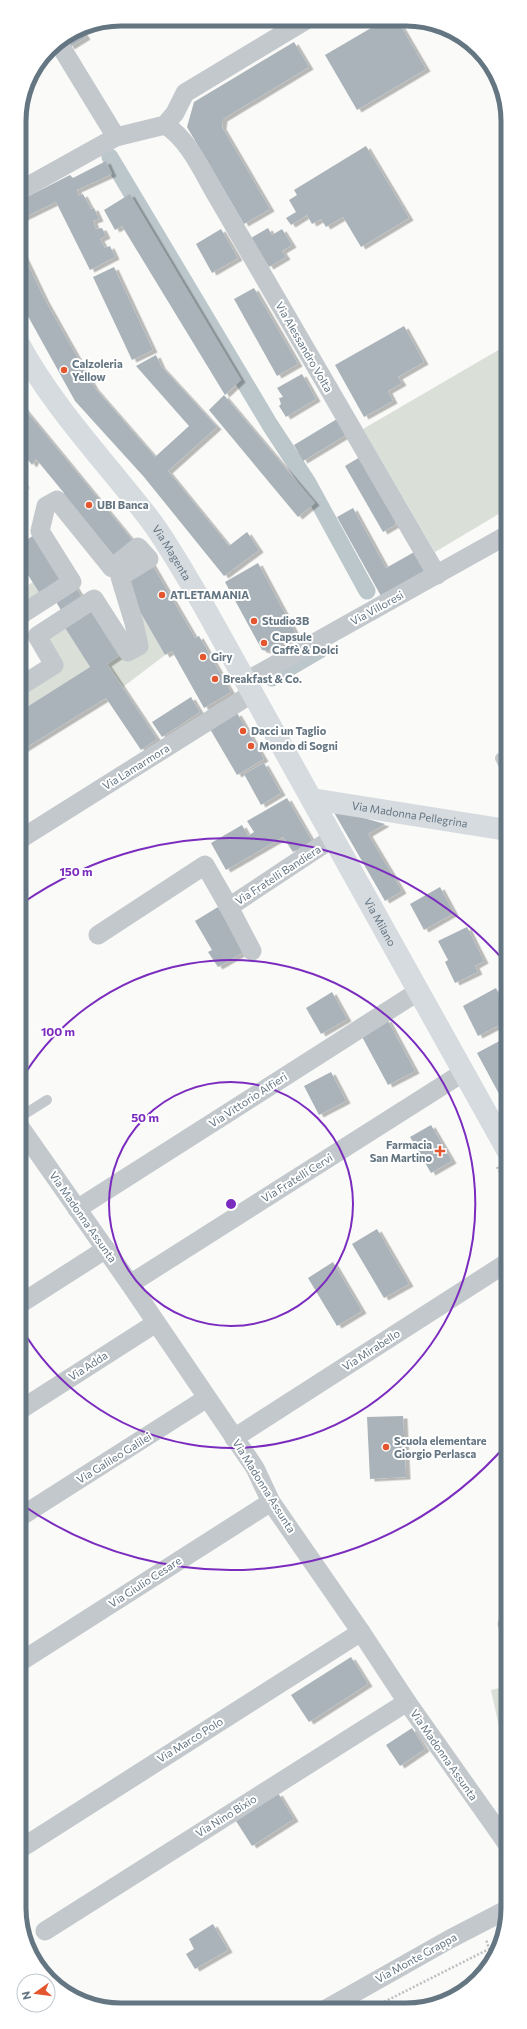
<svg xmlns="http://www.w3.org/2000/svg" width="527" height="2029" font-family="Commissioner,sans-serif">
  <defs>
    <filter id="shadow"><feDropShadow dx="4.5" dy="2.5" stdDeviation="0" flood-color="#0004"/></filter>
  </defs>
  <rect width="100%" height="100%" fill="#fafaf8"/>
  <g fill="#dadfd7">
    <polygon points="507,345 507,509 435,552 363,429"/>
    <polygon points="120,577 165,655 123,687 107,664 119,656 85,603 138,646"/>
    <polygon points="33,582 44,600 19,609 19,591"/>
    <polygon points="60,620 90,667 19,712 19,687 54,665 37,636"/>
    <polygon points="508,1686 508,1748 504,1749 491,1690"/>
  </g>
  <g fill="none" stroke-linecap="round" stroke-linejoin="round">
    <g stroke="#bbc7cb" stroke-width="17">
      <polyline points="110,157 270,425 308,483 367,591"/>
      <polyline points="272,678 320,650"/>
    </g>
  </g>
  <g fill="#aab3b9" filter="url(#shadow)">
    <polygon points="383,21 398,21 426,69 357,110 325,55"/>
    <polygon points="80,28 86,37 70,47 65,38"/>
    <polygon points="294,42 309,67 223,119 222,127 270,209 244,224 187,127 194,102"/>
    <polygon points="366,146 409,218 361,247 343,217 326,227 321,219 312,224 307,215 291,225 286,218 296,212 289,200 297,195 294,190"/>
    <polygon points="106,161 112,174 77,190 79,196 83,194 91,209 94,208 99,219 93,221 96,229 102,228 106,236 100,239 105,248 110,246 115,257 90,270 56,202 19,220 19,201 70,175 73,178"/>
    <polygon points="130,194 241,380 225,395 122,226 115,230 104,210"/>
    <polygon points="268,228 272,235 282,229 292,245 282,251 286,257 269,267 251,238"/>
    <polygon points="221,229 238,258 212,273 196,244"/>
    <polygon points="19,246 45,300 94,387 155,457 189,426 136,366 156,355 161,366 217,427 168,471 229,546 247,532 259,550 224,576 144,477 75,401 19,300"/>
    <polygon points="114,267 153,350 132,360 93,277"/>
    <polygon points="254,288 298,364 277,376 234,299"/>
    <polygon points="404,326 424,362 398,377 402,383 388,391 393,401 364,417 335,365"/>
    <polygon points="302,374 316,399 286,417 279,406 281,404 279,398 283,397 277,388"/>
    <polygon points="224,395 315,503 298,517 209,410"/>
    <polygon points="19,402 138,547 112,568 57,500 64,493 36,459 32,465 19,448"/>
    <polygon points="337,419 346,435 303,461 294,445"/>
    <polygon points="360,457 396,517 395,525 383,532 345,466"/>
    <polygon points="19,475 25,486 19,488"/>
    <polygon points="353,508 386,568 416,551 427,570 381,596 337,517"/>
    <polygon points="40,531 119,656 107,664 157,739 141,750 106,698 19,752 19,712 90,667 60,620 65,617 52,595 44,600 19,561 19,532 25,541"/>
    <polygon points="149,559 195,638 199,636 231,692 204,708 172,651 165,655 120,577"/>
    <polygon points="258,563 297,636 268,651 262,650 225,582"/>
    <polygon points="191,697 200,712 162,737 152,722"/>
    <polygon points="237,713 264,759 237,775 210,729"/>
    <polygon points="264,763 281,793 261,805 244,774"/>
    <polygon points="287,798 312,841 293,852 283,837 226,870 211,843 242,825 248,836 254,832 247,821"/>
    <polygon points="332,809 385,824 368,834 402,891 385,901"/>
    <polygon points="440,887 454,913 424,930 410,904"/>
    <polygon points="218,907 244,952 218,967 208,952 212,950 195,921"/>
    <polygon points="467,927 484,961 475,966 478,972 455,983 445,962 448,960 438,941"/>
    <polygon points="496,988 507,1010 507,1021 478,1036 463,1006"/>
    <polygon points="332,992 347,1019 321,1034 306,1008"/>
    <polygon points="387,1019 415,1071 388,1085 360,1033"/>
    <polygon points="507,1037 507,1104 505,1105 477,1053"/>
    <polygon points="331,1072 346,1101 319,1115 304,1086"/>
    <polygon points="431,1125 452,1161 431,1173 410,1137"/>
    <polygon points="377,1229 409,1284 384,1298 352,1244"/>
    <polygon points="333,1262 362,1311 337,1326 308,1278"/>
    <polygon points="403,1416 406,1477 370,1479 367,1417"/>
    <polygon points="351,1657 368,1684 309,1722 291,1695"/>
    <polygon points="412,1728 425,1749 400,1766 386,1745"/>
    <polygon points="278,1793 294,1819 252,1846 236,1821"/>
    <polygon points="213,1924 228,1950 195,1969 186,1954 194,1949 189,1939"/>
  </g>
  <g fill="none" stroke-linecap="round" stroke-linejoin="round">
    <g stroke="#bbbfc2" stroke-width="2.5" stroke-dasharray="2 2" stroke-linecap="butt">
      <polyline points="497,1167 508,1186"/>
      <polyline points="370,2009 489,1949 486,1939"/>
    </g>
    <g stroke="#c3c8cc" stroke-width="10">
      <polyline points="500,758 507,772"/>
      <polyline points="20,1117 47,1100"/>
    </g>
    <g stroke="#c3c8cc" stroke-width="19">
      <polyline points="58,42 116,137"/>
      <path d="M 165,125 C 189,139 204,175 218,198 L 437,575"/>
      <polyline points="19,191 116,137 165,125 175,113 185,93 306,20"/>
      <polyline points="19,609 22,614 72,582 40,531 46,506 57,500 112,568 138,547 149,559 120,577 134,623 139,646 128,652 94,599 37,636 54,665 19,687"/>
      <polyline points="246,681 507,535"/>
      <polyline points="19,840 253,693"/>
      <polyline points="229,907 252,951"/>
      <polyline points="98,935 205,865 229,907 333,838"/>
      <polyline points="20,1127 130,1284 255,1468 271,1502 361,1632 407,1702 508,1845"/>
      <polyline points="77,1209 419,991"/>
      <polyline points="130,1284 464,1072"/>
      <polyline points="20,1304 106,1249"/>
      <polyline points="20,1410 156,1323"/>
      <polyline points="234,1438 508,1262"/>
      <polyline points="20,1517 207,1398"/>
      <polyline points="507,1624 508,1624"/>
      <polyline points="20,1662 271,1502"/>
      <polyline points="20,1849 361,1632"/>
      <polyline points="45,1931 407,1702"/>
      <polyline points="326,2009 450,1939 508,1909"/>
    </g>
    <path stroke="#d6dbdf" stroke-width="22" id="s1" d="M 312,799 L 507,830"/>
    <path stroke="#d6dbdf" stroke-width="22" id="s2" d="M 19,344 C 53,407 104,460 148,517 C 168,543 184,573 201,601 L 507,1150"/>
  </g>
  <g fill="none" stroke="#7b2cbf" stroke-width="2">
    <circle cx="231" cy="1204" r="122"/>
    <path d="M20 1082A244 244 0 1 1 20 1326"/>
    <path d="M507 1444A366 366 0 0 1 21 1504M21 904A366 366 0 0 1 507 964"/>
  </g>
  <g fill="#e4572e" stroke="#fff" stroke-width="1.5">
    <circle cx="64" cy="370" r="4"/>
    <circle cx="89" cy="505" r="4"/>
    <circle cx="162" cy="595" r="4"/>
    <circle cx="254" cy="621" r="4"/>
    <circle cx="264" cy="643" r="4"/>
    <circle cx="203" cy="657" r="4"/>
    <circle cx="215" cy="679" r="4"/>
    <circle cx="243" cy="731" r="4"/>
    <circle cx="251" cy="746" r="4"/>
    <path d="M438 1145h4v4h4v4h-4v4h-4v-4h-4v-4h4z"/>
    <circle cx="386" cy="1447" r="4"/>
  </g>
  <g text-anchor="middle" stroke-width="4" stroke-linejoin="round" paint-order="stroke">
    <g font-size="11" fill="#657683" stroke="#fff">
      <text transform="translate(304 347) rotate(60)" y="4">Via Alessandro Volta</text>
      <text dy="4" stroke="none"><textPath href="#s2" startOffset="259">Via Magenta</textPath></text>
      <text transform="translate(377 608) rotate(-29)" y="4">Via Villoresi</text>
      <text transform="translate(136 767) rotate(-32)" y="4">Via Lamarmora</text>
      <text dy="4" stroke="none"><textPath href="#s1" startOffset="99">Via Madonna Pellegrina</textPath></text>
      <text transform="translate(278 875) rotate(-33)" y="4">Via Fratelli Bandiera</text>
      <text dy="4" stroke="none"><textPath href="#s2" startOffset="683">Via Milano</textPath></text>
      <text transform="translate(248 1100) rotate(-33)" y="4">Via Vittorio Alfieri</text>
      <text transform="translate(297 1178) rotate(-32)" y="4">Via Fratelli Cervi</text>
      <text transform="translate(83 1217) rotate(55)" y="4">Via Madonna Assunta</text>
      <text transform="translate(371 1350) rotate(-33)" y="4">Via Mirabello</text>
      <text transform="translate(88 1366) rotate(-33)" y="4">Via Adda</text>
      <text transform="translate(114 1458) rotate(-32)" y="4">Via Galileo Galilei</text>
      <text transform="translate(264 1486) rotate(58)" y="4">Via Madonna Assunta</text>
      <text transform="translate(145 1582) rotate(-33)" y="4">Via Giulio Cesare</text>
      <text transform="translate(190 1740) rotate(-32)" y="4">Via Marco Polo</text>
      <text transform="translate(444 1755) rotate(55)" y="4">Via Madonna Assunta</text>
      <text transform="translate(226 1816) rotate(-32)" y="4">Via Nino Bixio</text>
      <text transform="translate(416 1958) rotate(-29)" y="4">Via Monte Grappa</text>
    </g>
    <g font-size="11" font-weight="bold" fill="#657683" stroke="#fff" text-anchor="start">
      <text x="72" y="368">Calzoleria<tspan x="72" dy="13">Yellow</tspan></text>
      <text x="97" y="509">UBI Banca</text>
      <text x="170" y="599">ATLETAMANIA</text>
      <text x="262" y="625">Studio3B</text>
      <text x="272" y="641">Capsule<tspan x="272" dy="13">Caffè &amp; Dolci</tspan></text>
      <text x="211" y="661">Giry</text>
      <text x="223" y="683">Breakfast &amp; Co.</text>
      <text x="251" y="735">Dacci un Taglio</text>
      <text x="259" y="750">Mondo di Sogni</text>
      <text x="432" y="1149" text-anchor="end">Farmacia<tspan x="432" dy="13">San Martino</tspan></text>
      <text x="394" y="1445">Scuola elementare<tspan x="394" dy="13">Giorgio Perlasca</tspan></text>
    </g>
  </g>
  <path d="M0 0H527V2029H0ZM121 26H406A95 95 0 0 1 501 121V1908A95 95 0 0 1 406 2003H121A95 95 0 0 1 26 1908V121A95 95 0 0 1 121 26Z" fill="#fff" fill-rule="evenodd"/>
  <path fill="none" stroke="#657683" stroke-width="5" d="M121 26H406A95 95 0 0 1 501 121V1908A95 95 0 0 1 406 2003H121A95 95 0 0 1 26 1908V121A95 95 0 0 1 121 26Z"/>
  <circle cx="231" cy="1204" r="6" fill="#7b2cbf" stroke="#fff" stroke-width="2"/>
  <g font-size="12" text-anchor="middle" font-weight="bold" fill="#7b2cbf" stroke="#fff" stroke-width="4" stroke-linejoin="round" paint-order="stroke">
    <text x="76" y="876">150 m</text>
    <text x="58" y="1036">100 m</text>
    <text x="145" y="1122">50 m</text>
  </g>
  <g transform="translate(36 1993) rotate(256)"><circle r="19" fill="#ffffff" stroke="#c1c8cd"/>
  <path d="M0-3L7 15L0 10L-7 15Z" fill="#e4572e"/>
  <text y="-6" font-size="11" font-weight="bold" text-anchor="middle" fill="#657683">N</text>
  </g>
</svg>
